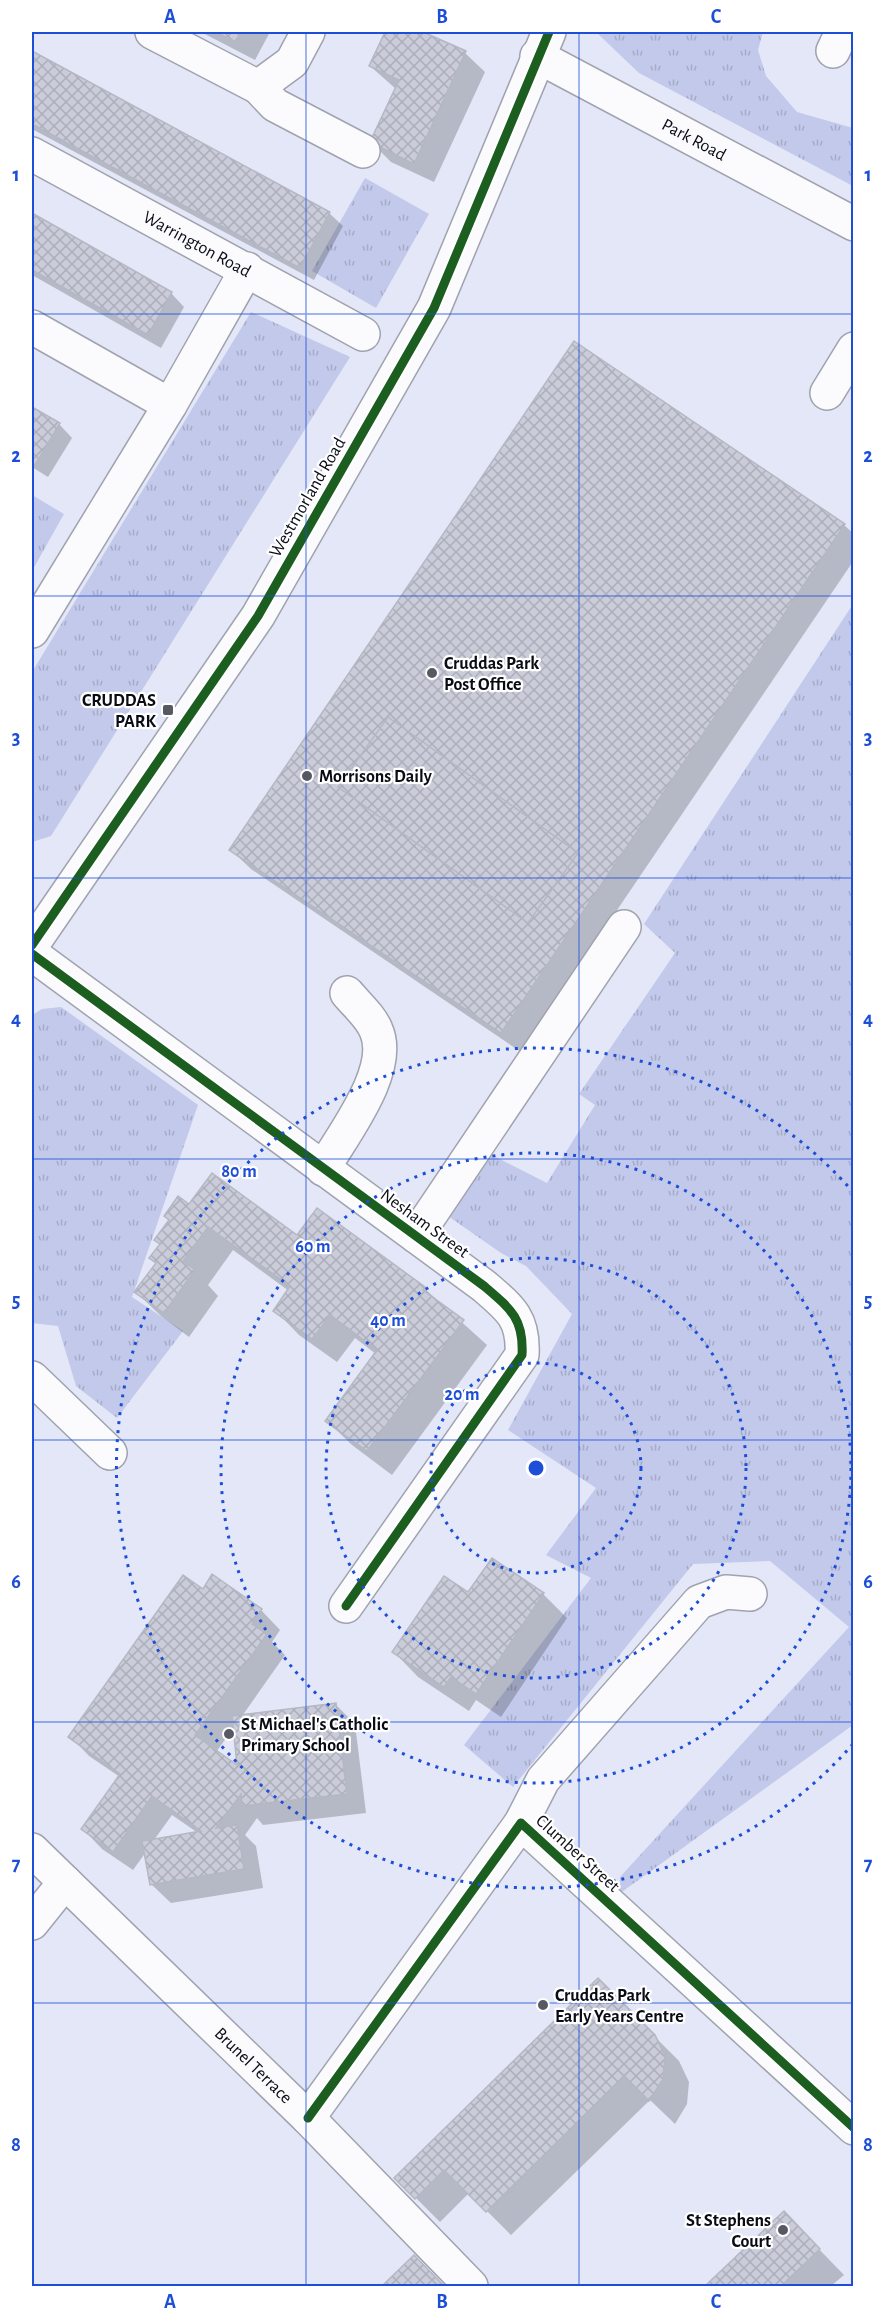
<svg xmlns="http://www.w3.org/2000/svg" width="885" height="2318" font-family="'Alegreya Sans',sans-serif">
  <defs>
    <pattern id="grass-tufts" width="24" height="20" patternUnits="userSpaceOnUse" patternTransform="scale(1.5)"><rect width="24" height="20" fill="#c2c9ea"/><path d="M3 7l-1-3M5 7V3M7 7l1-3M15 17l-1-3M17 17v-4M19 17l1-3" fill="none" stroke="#a5abc8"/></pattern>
    <pattern id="building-cross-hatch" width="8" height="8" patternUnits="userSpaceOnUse" patternTransform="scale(1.5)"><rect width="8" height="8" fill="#cacdd9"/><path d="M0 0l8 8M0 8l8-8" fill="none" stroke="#acafb9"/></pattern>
  </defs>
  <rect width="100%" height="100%" fill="#e3e7f7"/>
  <g fill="url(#grass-tufts)">
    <polygon points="596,32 763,32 758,50 766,76 797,112 853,128 853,186 639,73"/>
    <polygon points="365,178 429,214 376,308 312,271"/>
    <polygon points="251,312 350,357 51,836 32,842 32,672"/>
    <polygon points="32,495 64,514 32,571"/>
    <polygon points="853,604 853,1725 619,1894 620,1877 849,1627 770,1561 693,1564 513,1787 464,1745 591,1578 546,1555 596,1488 508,1430 572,1314 526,1266 501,1253 448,1216 488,1153 547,1183 595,1105 579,1094 675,953 644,924"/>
    <polygon points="61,1007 198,1105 132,1297 183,1331 117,1418 76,1386 58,1326 32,1323 32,1015 42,1009"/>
  </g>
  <g fill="#0003" fill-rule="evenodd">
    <polygon points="201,32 270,32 255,60"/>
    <polygon points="386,32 420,32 465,53 485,72 434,182 391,162 371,142 396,89 370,66"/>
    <polygon points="32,53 329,213 343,226 314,280 32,129"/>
    <polygon points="32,215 171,293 184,307 161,348 32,275"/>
    <polygon points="574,343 844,525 854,534 854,560 521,1052 251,869 231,850"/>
    <polygon points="32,408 59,424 72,438 48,477 32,467"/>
    <polygon points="189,1207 297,1237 424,1288 487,1345 392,1475 352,1445 327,1421 376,1354 355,1338 337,1362 299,1335 275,1310 289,1291 233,1250 208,1285 218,1296 189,1337 161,1316 136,1292 157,1264"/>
    <path d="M 203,1591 L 261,1610 L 280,1630 L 272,1642 L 285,1655 L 242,1716 L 336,1705 L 355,1724 L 366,1813 L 263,1825 L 257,1818 L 245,1835 L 256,1846 L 263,1888 L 171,1903 L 151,1884 L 146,1852 L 133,1870 L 102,1849 L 83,1829 L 120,1777 L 89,1756 L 70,1736 ZM 235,1726 L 239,1768 L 216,1752 ZM 172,1815 L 198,1833 L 154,1840 Z"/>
    <polygon points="469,1594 543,1594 567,1618 501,1717 476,1700 469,1711 418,1677 394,1652"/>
    <polygon points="598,1980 679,2061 689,2082 687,2104 675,2124 650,2100 511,2235 469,2193 440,2222 396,2178"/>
    <polygon points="784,2213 844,2275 831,2286 707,2286"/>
    <polygon points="414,2257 443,2286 384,2286"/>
  </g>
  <g fill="url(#building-cross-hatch)" stroke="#b4b7c4" stroke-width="1.5">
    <polygon points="216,32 241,32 235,42"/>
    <polygon points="385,32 423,32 466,51 414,164 370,142 399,80 369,66"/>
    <polygon points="32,51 330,212 300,268 32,124"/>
    <polygon points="32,213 172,292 148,335 32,270"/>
    <polygon points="574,341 845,524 501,1033 229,850"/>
    <polygon points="32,407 60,423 35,465 32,463"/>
    <polygon points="388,717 578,853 528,923 338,787"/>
    <polygon points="212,1173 297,1235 317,1208 425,1287 423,1290 464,1320 367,1451 325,1421 377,1350 330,1315 312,1339 273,1311 290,1286 208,1227 183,1261 195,1270 164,1313 134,1292 156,1263 149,1258 160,1244 154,1240 169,1220 164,1216 178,1196 189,1204"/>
    <polygon points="492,1558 544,1593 476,1694 451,1677 444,1687 392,1652 444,1576 468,1592"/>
    <polygon points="212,1574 262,1609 252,1624 267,1634 195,1735 237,1765 232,1716 336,1703 347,1794 242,1806 241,1794 216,1828 237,1825 244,1869 150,1885 142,1841 201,1831 152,1796 113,1852 81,1829 120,1774 68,1737 183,1575 203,1589"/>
    <polygon points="598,1978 655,2035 665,2056 663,2079 649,2101 624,2076 486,2212 444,2170 415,2199 394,2178"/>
    <polygon points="784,2211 820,2249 781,2286 705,2286"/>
    <polygon points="414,2255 444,2286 382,2286"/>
  </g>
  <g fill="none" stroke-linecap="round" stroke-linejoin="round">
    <g stroke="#a0a3ae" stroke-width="36">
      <g id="minor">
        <polyline points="152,32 258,87 275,105 363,151"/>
        <polyline points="833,51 842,32"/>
        <path id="s1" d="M 537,56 L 854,224"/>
        <polyline points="258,87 292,62 308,32"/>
        <path id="s2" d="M 32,154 L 363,334"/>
        <polyline points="32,327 170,405"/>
        <polyline points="827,393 854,349"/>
        <polyline points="32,631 170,405 247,269"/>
        <polyline points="32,945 258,616 434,308 549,32"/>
        <path d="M 32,954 L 484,1286 C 511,1309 524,1319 522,1355 L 346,1606"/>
        <path d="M 323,1169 C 343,1134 394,1070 376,1030 C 371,1017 356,1004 347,993"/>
        <polyline points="416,1236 624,927"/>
        <polyline points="32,1378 110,1453"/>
        <polyline points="521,1823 543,1780 699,1602 726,1592 750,1594"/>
        <path id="s3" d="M 32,1850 L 308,2118 L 471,2286"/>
        <polyline points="32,1923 65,1882"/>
        <polyline points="308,2118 521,1823 854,2128"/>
      </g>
    </g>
    <use href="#minor" stroke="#fbfbfe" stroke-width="33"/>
    <g stroke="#fff" stroke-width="13">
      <g id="cycleway">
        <polyline points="32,945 258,616 434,308 549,32"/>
        <path d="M 32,954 L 484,1286 C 511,1309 524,1319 522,1355 L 346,1606"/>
        <polyline points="308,2118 521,1823 854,2128"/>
      </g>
    </g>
    <use href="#cycleway" stroke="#1b5e20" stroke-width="9"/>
  </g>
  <path fill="none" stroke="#1d4ed8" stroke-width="1.5" stroke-opacity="0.55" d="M 306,32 L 306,2286M 579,32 L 579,2286M 32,314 L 854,314M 32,596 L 854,596M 32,878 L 854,878M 32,1159 L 854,1159M 32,1440 L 854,1440M 32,1722 L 854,1722M 32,2003 L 854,2003"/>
  <g fill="none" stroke="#1d4ed8" stroke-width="3" stroke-dasharray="3 6">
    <circle cx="536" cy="1468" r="105"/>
    <circle cx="536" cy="1468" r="210"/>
    <circle cx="536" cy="1468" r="315"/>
    <path d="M853 1744A420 420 0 1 1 853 1192"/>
  </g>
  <g fill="#565964" stroke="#fff" stroke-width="2">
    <circle cx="432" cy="673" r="6"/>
    <rect x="162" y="704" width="12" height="12" rx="3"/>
    <circle cx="307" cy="776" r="6"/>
    <circle cx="229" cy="1734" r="6"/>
    <circle cx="543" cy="2005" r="6"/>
    <circle cx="783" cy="2230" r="6"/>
  </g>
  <g text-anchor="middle" stroke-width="4.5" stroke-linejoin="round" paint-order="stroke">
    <g font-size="18" fill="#0a0c15" stroke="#fff">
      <text dy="6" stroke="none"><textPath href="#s1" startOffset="178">Park Road</textPath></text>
      <text dy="6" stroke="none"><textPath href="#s2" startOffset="188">Warrington Road</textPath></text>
      <text transform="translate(307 497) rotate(-60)" y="6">Westmorland Road</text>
      <text transform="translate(425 1223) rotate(36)" y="6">Nesham Street</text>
      <text transform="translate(578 1853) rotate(42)" y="6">Clumber Street</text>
      <text dy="6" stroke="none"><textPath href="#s3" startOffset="309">Brunel Terrace</textPath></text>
    </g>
    <g font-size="18" font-weight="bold" fill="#0a0c15" stroke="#fff" text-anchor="start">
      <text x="444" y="669">Cruddas Park<tspan x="444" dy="21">Post Office</tspan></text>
      <text x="156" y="706" text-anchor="end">CRUDDAS<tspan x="156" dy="21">PARK</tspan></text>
      <text x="319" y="782">Morrisons Daily</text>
      <text x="241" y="1730">St Michael's Catholic<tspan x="241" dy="21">Primary School</tspan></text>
      <text x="555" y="2001">Cruddas Park<tspan x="555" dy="21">Early Years Centre</tspan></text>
      <text x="771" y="2226" text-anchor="end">St Stephens<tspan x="771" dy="21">Court</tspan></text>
    </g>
  </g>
  <circle cx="536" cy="1468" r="9" fill="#1d4ed8" stroke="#fff" stroke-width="3"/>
  <g font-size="18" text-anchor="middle" font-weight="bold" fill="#1d4ed8" stroke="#fff" stroke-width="4.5" stroke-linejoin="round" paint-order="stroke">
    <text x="239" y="1177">80 m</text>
    <text x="313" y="1252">60 m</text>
    <text x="388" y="1326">40 m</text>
    <text x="462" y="1400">20 m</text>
  </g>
  <rect width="885" height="2318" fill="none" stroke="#ffffff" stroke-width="66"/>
  <rect x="33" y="33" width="819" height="2252" fill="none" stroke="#1d4ed8" stroke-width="2"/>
  <g font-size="20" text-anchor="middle" font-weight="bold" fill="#1d4ed8">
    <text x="170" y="23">A</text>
    <text x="442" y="23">B</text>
    <text x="716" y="23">C</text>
    <text x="16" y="181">1</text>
    <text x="868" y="181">1</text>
    <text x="16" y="462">2</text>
    <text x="868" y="462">2</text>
    <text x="16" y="744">3</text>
    <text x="868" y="744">3</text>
    <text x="16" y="1025">4</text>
    <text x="868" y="1025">4</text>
    <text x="16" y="1307">5</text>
    <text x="868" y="1307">5</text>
    <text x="16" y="1588">6</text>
    <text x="868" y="1588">6</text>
    <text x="16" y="1870">7</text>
    <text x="868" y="1870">7</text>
    <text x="16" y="2151">8</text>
    <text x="868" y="2151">8</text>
    <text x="170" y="2308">A</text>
    <text x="442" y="2308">B</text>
    <text x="716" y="2308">C</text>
  </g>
</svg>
